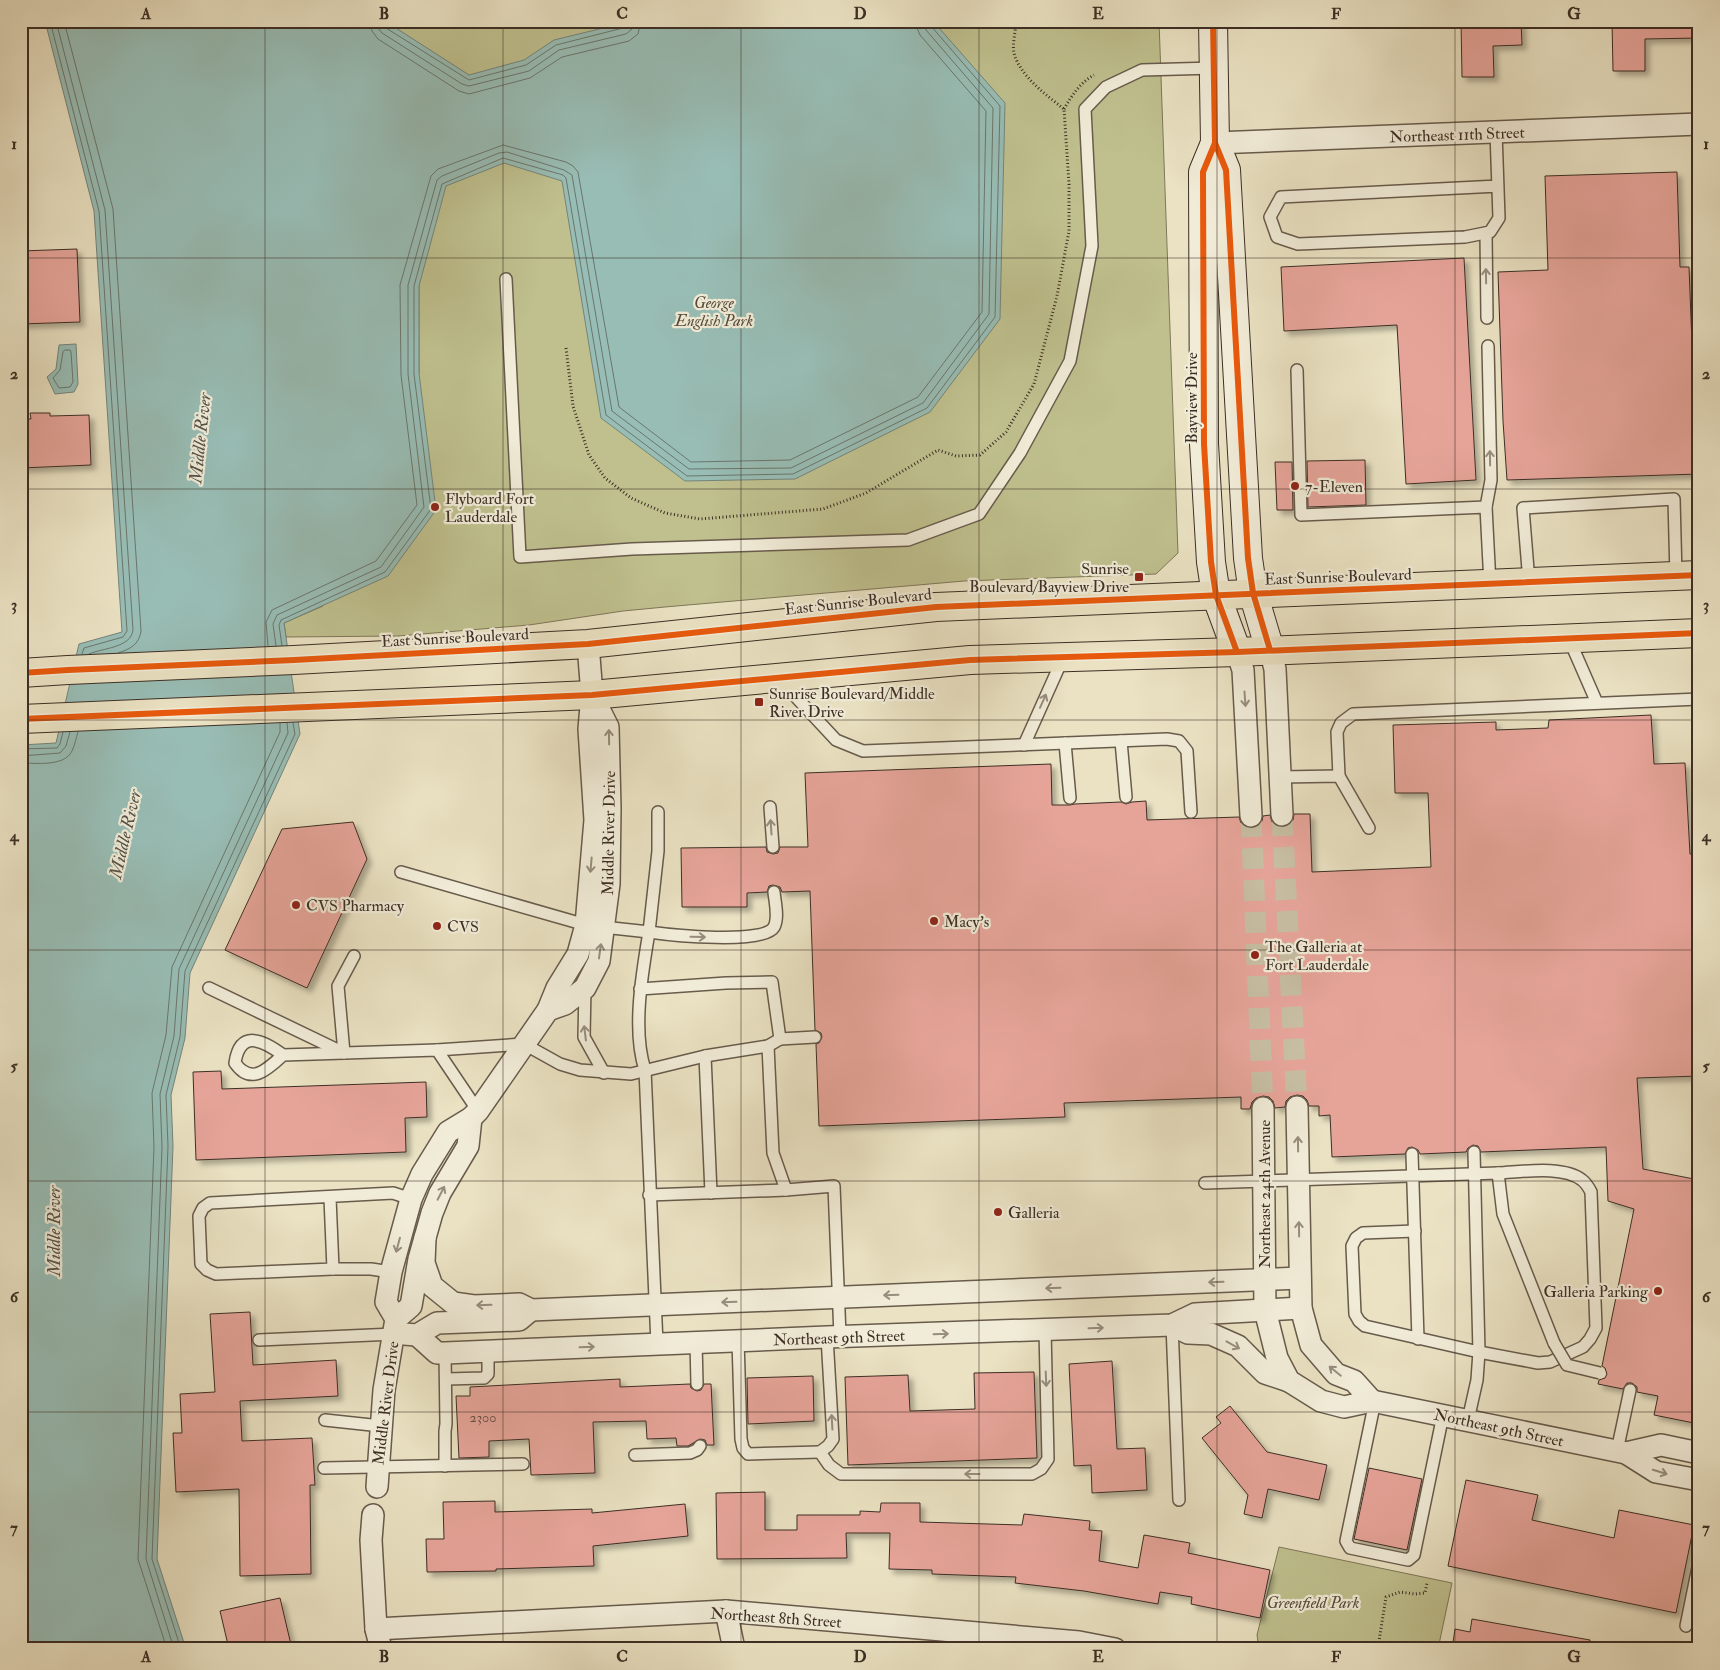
<svg xmlns="http://www.w3.org/2000/svg" width="1720" height="1670" font-family="'IM FELL Double Pica',serif">
  <defs>
    <filter id="shadow"><feDropShadow dx="4.5" dy="4.5" stdDeviation="2.5" flood-color="#0004"/></filter>
  </defs>
  <rect width="100%" height="100%" fill="#eae2c3"/>
  <filter id="stains"><feTurbulence type="fractalNoise" baseFrequency=".004" numOctaves="4"/><feColorMatrix values="0 0 0 0 .2 0 0 0 0 .09 0 0 0 0 .02 0 0 0 .5 -.17"/></filter>
  <radialGradient id="worn" r=".72"><stop offset=".6" stop-color="#630" stop-opacity="0"/><stop offset="1" stop-color="#630" stop-opacity=".3"/></radialGradient>
  <g fill="#bfc08e" stroke="#7e775a">
    <polygon points="373,21 1159,21 1178,553 1156,574 964,581 665,607 623,611 529,625 398,636 286,637 284,623 323,606 419,373 419,286"/>
    <polygon points="1279,1547 1452,1583 1438,1649 1259,1649 1257,1635"/>
  </g>
  <g fill="#98bdb5" stroke="#74847b">
    <polygon points="45,21 385,21 469,75 524,60 554,40 632,21 933,21 1005,103 1000,319 930,412 795,479 685,481 601,418 562,181 504,163 446,186 419,286 419,373 436,510 388,576 284,623 300,734 190,973 185,1038 171,1095 173,1146 157,1559 186,1649 21,1649 21,745 56,743 79,644 122,632 94,211"/>
    <polygon points="76,344 78,384 74,392 55,394 47,377 56,369 59,345"/>
  </g>
  <g fill="none" stroke-linecap="round" stroke-linejoin="round">
    <g stroke="#6a766d" stroke-width="1">
      <polyline points="50,21 99,211 127,631 123,637 84,648 82,654"/>
      <path d="M 56,21 L 105,210 L 133,630 C 131,648 102,648 89,654"/>
      <path d="M 64,21 L 113,209 L 141,631 C 139,645 130,649 118,653"/>
      <polyline points="370,21 372,31 378,39 459,91 469,94 530,78 562,57 629,41 638,34 641,21"/>
      <polyline points="377,21 378,28 382,33 462,84 469,86 529,71 559,50 626,34 632,29 634,21"/>
      <polyline points="383,21 386,28 469,80 526,65 556,45 623,28 627,26 627,21"/>
      <polygon points="65,350 70,350 71,352 73,382 70,387 59,388 53,378 60,370 63,352"/>
      <polyline points="268,646 266,622 272,610 376,561 417,505 401,375 400,285 431,176 438,169 503,145 566,162 573,166 578,172 619,407 691,462 790,460 918,397 982,312 986,111 920,35 917,28 916,21"/>
      <polyline points="276,646 273,624 277,615 381,567 424,507 408,374 408,285 437,180 442,176 499,153 507,152 564,170 572,175 612,411 689,469 791,468 923,403 989,314 993,108 926,30 924,21"/>
      <polyline points="282,646 279,625 281,620 385,572 431,509 414,374 414,286 442,184 503,158 563,175 566,178 606,415 687,476 793,474 927,408 995,317 1000,106 931,26 930,21"/>
      <polyline points="21,749 57,748 60,744 63,732"/>
      <polyline points="21,756 60,753 66,746 70,732"/>
      <path d="M 21,763 C 36,763 64,767 72,751 C 75,745 76,738 78,732"/>
      <polyline points="167,1649 138,1559 154,1147 152,1093 166,1035 172,967 280,732 280,723"/>
      <polyline points="174,1649 146,1559 162,1147 160,1094 174,1036 179,969 288,733 287,723"/>
      <polyline points="181,1649 152,1559 168,1146 166,1095 180,1037 185,971 295,734 293,723"/>
    </g>
  </g>
  <g fill="#e6a499" stroke="#3d2e25" filter="url(#shadow)">
    <polygon points="1461,21 1521,21 1522,45 1493,46 1494,77 1462,77"/>
    <polygon points="1612,21 1699,21 1699,38 1645,39 1645,71 1613,71"/>
    <polygon points="1677,172 1680,267 1689,267 1692,344 1699,344 1699,474 1507,480 1503,421 1498,272 1548,270 1545,176"/>
    <polygon points="77,249 80,322 21,324 21,251"/>
    <polygon points="1464,258 1476,480 1406,484 1397,325 1284,331 1281,267"/>
    <polygon points="30,413 50,413 50,416 89,415 91,465 21,468 21,419 31,419"/>
    <polygon points="1365,460 1366,505 1308,507 1307,461"/>
    <polygon points="1275,462 1292,462 1293,510 1277,510"/>
    <polygon points="1651,715 1654,764 1685,763 1690,854 1699,854 1699,1076 1637,1078 1643,1169 1699,1180 1699,1424 1654,1415 1658,1396 1637,1392 1637,1387 1632,1383 1627,1383 1623,1389 1598,1384 1599,1380 1605,1378 1607,1374 1605,1368 1602,1366 1634,1209 1608,1201 1606,1147 1481,1152 1478,1146 1473,1145 1468,1148 1466,1152 1420,1154 1418,1150 1412,1147 1408,1148 1405,1154 1332,1157 1330,1115 1319,1116 1319,1106 1309,1106 1307,1100 1303,1096 1297,1095 1290,1097 1286,1101 1285,1107 1275,1108 1273,1101 1269,1097 1263,1096 1256,1098 1252,1102 1250,1109 1241,1109 1241,1097 1064,1103 1065,1117 819,1126 816,1044 819,1043 822,1037 821,1033 815,1030 810,891 782,892 780,887 773,885 769,886 767,892 747,893 747,907 682,907 681,848 766,847 767,852 773,854 778,853 780,847 808,847 805,773 1051,764 1052,805 1070,805 1075,804 1121,802 1126,804 1132,802 1146,801 1147,820 1239,817 1241,823 1246,827 1251,828 1258,826 1262,821 1263,816 1270,815 1272,822 1276,826 1282,827 1289,825 1293,820 1294,814 1310,814 1312,872 1431,867 1428,793 1395,793 1393,725 1496,722 1496,730 1548,728 1549,720"/>
    <polygon points="353,822 367,859 307,988 225,950 282,829"/>
    <polygon points="221,1071 222,1089 426,1082 427,1117 405,1118 406,1152 196,1160 193,1072"/>
    <polygon points="250,1312 253,1365 336,1360 338,1396 240,1401 242,1441 312,1438 315,1485 310,1485 311,1574 240,1576 239,1489 176,1492 173,1433 182,1433 180,1394 215,1392 210,1314"/>
    <polygon points="1112,1361 1117,1449 1145,1448 1147,1490 1092,1493 1091,1465 1074,1466 1069,1364"/>
    <polygon points="1034,1372 1037,1458 848,1465 845,1377 908,1375 910,1411 975,1409 974,1373"/>
    <polygon points="813,1376 814,1421 748,1424 747,1378"/>
    <polygon points="620,1379 620,1387 690,1384 691,1388 697,1391 701,1390 704,1384 711,1384 714,1445 707,1445 705,1440 700,1439 688,1446 677,1446 676,1438 647,1439 646,1421 593,1422 595,1473 531,1475 529,1439 489,1441 489,1457 459,1458 456,1396 470,1396 470,1387"/>
    <polygon points="1230,1406 1267,1452 1327,1465 1319,1500 1268,1489 1262,1518 1244,1514 1248,1495 1202,1438 1221,1423 1216,1417"/>
    <polygon points="1369,1468 1422,1479 1407,1550 1354,1539"/>
    <polygon points="1466,1480 1538,1495 1532,1520 1614,1538 1619,1510 1694,1525 1676,1613 1448,1566"/>
    <polygon points="765,1492 765,1530 797,1530 797,1515 860,1515 860,1511 880,1512 881,1503 920,1503 920,1522 1022,1525 1024,1514 1090,1521 1089,1530 1102,1531 1099,1561 1138,1568 1144,1535 1190,1543 1188,1553 1270,1570 1260,1618 1191,1604 1192,1597 1160,1592 1158,1604 1084,1591 1015,1583 1016,1577 932,1574 932,1570 889,1569 890,1533 846,1533 847,1558 717,1559 716,1493"/>
    <polygon points="495,1501 495,1512 592,1509 592,1513 685,1504 688,1536 593,1546 594,1566 496,1569 496,1571 427,1572 426,1539 444,1539 443,1502"/>
    <polygon points="280,1598 292,1649 245,1649 244,1645 229,1649 220,1611"/>
    <polygon points="1472,1619 1590,1640 1589,1649 1452,1649 1455,1629 1470,1632"/>
  </g>
  <g fill="none" stroke-linecap="round" stroke-linejoin="round">
    <g stroke="#c7bea3" stroke-width="21" stroke-dasharray="21 11" stroke-linecap="butt">
      <polyline points="1282,815 1297,1107"/>
      <polyline points="1251,816 1263,1108"/>
    </g>
    <g stroke="#685b4c" stroke-width="14">
      <g id="lane">
        <polyline points="1496,132 1499,218 1490,232 1465,237 1298,244 1277,237 1270,217 1281,197 1498,186"/>
        <polyline points="1486,233 1487,318"/>
        <polyline points="506,279 520,557 632,549 908,540 979,514 1020,453 1070,361 1092,246 1085,109 1106,87 1142,70 1214,68"/>
        <polyline points="1297,370 1301,515 1486,507 1490,584"/>
        <polyline points="1486,507 1491,480 1488,346"/>
        <polyline points="1529,582 1523,508 1674,499 1676,576"/>
        <polyline points="1569,639 1597,703"/>
        <polyline points="781,681 836,740 863,751 1167,739 1179,741 1187,751 1191,812"/>
        <polyline points="1121,741 1126,797"/>
        <polyline points="1065,743 1070,798"/>
        <polyline points="1024,745 1063,658"/>
        <polyline points="1339,776 1337,732 1341,723 1353,714 1699,699"/>
        <polyline points="1281,777 1339,776 1369,828"/>
        <polyline points="770,807 773,847"/>
        <path d="M 658,812 L 658,851 L 649,932 C 670,935 764,945 774,927 C 779,918 775,902 774,892"/>
        <polyline points="401,872 586,925"/>
        <path d="M 603,927 L 649,932 C 642,974 632,1030 645,1070 L 657,1344"/>
        <polyline points="209,988 344,1053 338,986 354,956"/>
        <polyline points="585,988 584,1037 604,1073"/>
        <polyline points="780,1039 815,1037"/>
        <polyline points="768,1046 773,1153 786,1190"/>
        <polyline points="437,1050 524,1044 560,1064 580,1070 631,1074 705,1056 768,1046 780,1039 772,982 726,983 640,989"/>
        <path d="M 283,1055 C 268,1069 251,1086 235,1063 C 240,1029 263,1040 283,1055 L 437,1050 L 478,1111"/>
        <polyline points="705,1056 711,1193"/>
        <polyline points="1412,1154 1418,1339"/>
        <polyline points="1205,1183 1498,1173 1503,1214 1554,1343"/>
        <polyline points="649,1195 786,1190 834,1186 840,1336"/>
        <polyline points="330,1198 333,1269 216,1274 207,1270 201,1264 199,1216 203,1208 210,1203 393,1193 411,1199"/>
        <polyline points="1415,1231 1363,1233 1356,1238 1352,1246 1355,1314 1359,1321 1365,1326 1479,1352 1474,1152"/>
        <polyline points="333,1269 371,1269 391,1272"/>
        <polyline points="1172,1325 1179,1500"/>
        <polyline points="827,1337 833,1439 828,1446 820,1452 829,1465 841,1474 1032,1474 1041,1469 1048,1459 1045,1330"/>
        <polyline points="259,1340 394,1334"/>
        <polyline points="738,1340 741,1439 743,1448 748,1454 820,1452"/>
        <polyline points="696,1342 697,1384"/>
        <polyline points="446,1379 484,1378 488,1374 488,1351"/>
        <polyline points="1375,1401 1346,1541 1350,1548 1408,1560 1414,1555 1443,1415"/>
        <polyline points="325,1420 381,1426"/>
        <path d="M 1468,1420 L 1477,1380 L 1479,1352 L 1538,1363 L 1550,1362 L 1583,1347 L 1590,1339 L 1596,1328 L 1591,1192 C 1589,1188 1586,1183 1582,1180 C 1563,1165 1521,1172 1498,1173"/>
        <polyline points="1617,1451 1630,1390"/>
        <polyline points="635,1455 690,1453 697,1450 700,1446"/>
        <polyline points="445,1466 445,1431 446,1424 445,1353"/>
        <polyline points="324,1468 523,1464"/>
        <polyline points="1686,1626 1699,1562"/>
      </g>
    </g>
    <g stroke="#685b4c" stroke-width="24">
      <g id="street">
        <polyline points="1215,143 1699,124"/>
        <polyline points="1270,650 1275,669 1282,815"/>
        <polyline points="1237,652 1243,670 1251,816"/>
        <polyline points="548,1010 565,1004 585,988 599,961 609,884 610,808 608,727 592,695"/>
        <polyline points="1297,1107 1301,1308 1311,1345 1336,1374 1354,1381 1372,1401"/>
        <polyline points="1263,1108 1265,1310 1277,1358 1289,1381 1321,1401 1344,1407 1372,1401 1626,1453 1656,1472 1699,1480"/>
        <polyline points="425,1238 424,1263 432,1286 453,1303 474,1306 519,1304 531,1310 1300,1278"/>
        <polyline points="396,1319 411,1306 419,1259 432,1213 440,1193 468,1146 471,1118"/>
        <polyline points="1172,1325 1188,1333 1211,1334 1238,1346 1265,1373 1289,1381"/>
        <polyline points="404,1334 417,1335 437,1323 519,1320 531,1310"/>
        <polyline points="417,1335 437,1353 445,1353 827,1337 1172,1325 1195,1314 1301,1308"/>
        <polyline points="1626,1453 1661,1445 1699,1453"/>
        <polyline points="377,1487 384,1390 396,1319 386,1302 391,1272 411,1199 422,1174 448,1132 471,1118 478,1111 548,1010 557,988 578,954 586,925 595,820 589,729 592,695 588,644"/>
        <polyline points="373,1515 371,1540 376,1629 381,1649"/>
        <polyline points="726,1611 734,1649"/>
        <polyline points="376,1629 726,1611 1079,1642 1115,1649"/>
      </g>
    </g>
    <g stroke="#3d2e25" stroke-width="30">
      <g id="secondary">
        <polyline points="1213,21 1215,143 1226,170 1248,558 1253,593 1270,650"/>
        <polyline points="1215,143 1203,172 1204,444 1211,562 1216,595 1237,652"/>
      </g>
    </g>
    <g stroke="#3d2e25" stroke-width="30">
      <g id="primary">
        <polyline points="21,673 68,670 294,660 588,644 936,607 1699,575"/>
        <polyline points="21,719 592,695 970,660 1237,652 1699,633"/>
      </g>
    </g>
    <g stroke="#3d2e25" stroke-width="3" stroke-dasharray="1 2.5" stroke-linecap="butt">
      <path d="M 1064,109 C 1072,95 1080,83 1094,75"/>
      <path d="M 566,348 L 573,406 L 589,455 L 605,478 L 631,498 L 665,513 L 700,519 L 823,509 L 866,493 L 938,450 L 956,456 L 980,455 L 1006,432 L 1034,384 L 1057,296 L 1069,231 L 1069,184 L 1064,109 C 1046,95 1020,76 1014,53 C 1012,44 1016,31 1016,21"/>
      <polyline points="1382,1649 1379,1641 1386,1597 1400,1592 1415,1594 1425,1593 1427,1583"/>
    </g>
    <use href="#lane" stroke="#f1ecd8" stroke-width="11"/>
    <use href="#street" stroke="#f1ecd8" stroke-width="21"/>
    <use href="#secondary" stroke="#f1ecd8" stroke-width="28"/>
    <use href="#primary" stroke="#eae2c3" stroke-width="28"/>
    <g stroke="#685b4c" stroke-width="14" stroke-linecap="butt">
      <polyline id="lane-bridge" points="1554,1343 1567,1365 1600,1373"/>
    </g>
    <use href="#lane-bridge" stroke="#f1ecd8" stroke-width="11"/>
    <g stroke="#f1ecd8" stroke-width="9">
      <g id="cycleway">
        <polyline points="1213,21 1215,143 1226,170 1248,558 1253,593 1270,650"/>
        <polyline points="1215,143 1203,172 1204,444 1211,562 1216,595 1237,652"/>
        <polyline points="21,673 68,670 294,660 588,644 936,607 1699,575"/>
        <polyline points="21,719 592,695 970,660 1237,652 1699,633"/>
      </g>
    </g>
    <use href="#cycleway" stroke="#e8590c" stroke-width="6"/>
  </g>
  <defs><path id="oneway-shaft" d="M-6 0H5M1.5-3L5.5 0L1.5 3" fill="none" stroke-width="1.6" stroke-linecap="round" stroke-linejoin="round" transform="scale(1.25)"/></defs>
  <g stroke="#978d7e">
    <use href="#oneway-shaft" transform="translate(1486 276) rotate(-91)"/>
    <use href="#oneway-shaft" transform="translate(1490 458) rotate(-91)"/>
    <use href="#oneway-shaft" transform="translate(1245 699) rotate(86)"/>
    <use href="#oneway-shaft" transform="translate(1043 701) rotate(-66)"/>
    <use href="#oneway-shaft" transform="translate(609 737) rotate(-91)"/>
    <use href="#oneway-shaft" transform="translate(771 827) rotate(-94)"/>
    <use href="#oneway-shaft" transform="translate(591 865) rotate(95)"/>
    <use href="#oneway-shaft" transform="translate(698 937) rotate(1)"/>
    <use href="#oneway-shaft" transform="translate(600 951) rotate(-82)"/>
    <use href="#oneway-shaft" transform="translate(585 1033) rotate(-97)"/>
    <use href="#oneway-shaft" transform="translate(1298 1144) rotate(-91)"/>
    <use href="#oneway-shaft" transform="translate(441 1193) rotate(-63)"/>
    <use href="#oneway-shaft" transform="translate(1299 1229) rotate(-91)"/>
    <use href="#oneway-shaft" transform="translate(398 1245) rotate(105)"/>
    <use href="#oneway-shaft" transform="translate(1216 1282) rotate(178)"/>
    <use href="#oneway-shaft" transform="translate(1053 1288) rotate(178)"/>
    <use href="#oneway-shaft" transform="translate(891 1295) rotate(178)"/>
    <use href="#oneway-shaft" transform="translate(729 1302) rotate(178)"/>
    <use href="#oneway-shaft" transform="translate(484 1305) rotate(178)"/>
    <use href="#oneway-shaft" transform="translate(1096 1328) rotate(-2)"/>
    <use href="#oneway-shaft" transform="translate(941 1334) rotate(-2)"/>
    <use href="#oneway-shaft" transform="translate(1233 1345) rotate(29)"/>
    <use href="#oneway-shaft" transform="translate(587 1347) rotate(-2)"/>
    <use href="#oneway-shaft" transform="translate(1335 1371) rotate(-141)"/>
    <use href="#oneway-shaft" transform="translate(1046 1379) rotate(88)"/>
    <use href="#oneway-shaft" transform="translate(832 1422) rotate(-93)"/>
    <use href="#oneway-shaft" transform="translate(1660 1472) rotate(17)"/>
    <use href="#oneway-shaft" transform="translate(972 1474) rotate(-180)"/>
  </g>
  <path fill="none" stroke="#3d2e25" stroke-width="1" stroke-opacity="0.55" d="M 265,21 L 265,1649M 503,21 L 503,1649M 741,21 L 741,1649M 979,21 L 979,1649M 1217,21 L 1217,1649M 1455,21 L 1455,1649M 21,258 L 1699,258M 21,489 L 1699,489M 21,720 L 1699,720M 21,950 L 1699,950M 21,1181 L 1699,1181M 21,1412 L 1699,1412"/>
  <g fill="#8f2418" stroke="#f1ecd8" stroke-width="2">
    <circle cx="1295" cy="486" r="5"/>
    <circle cx="435" cy="507" r="5"/>
    <rect x="1134" y="572" width="10" height="10" rx="2.5"/>
    <rect x="754" y="697" width="10" height="10" rx="2.5"/>
    <circle cx="296" cy="905" r="5"/>
    <circle cx="934" cy="921" r="5"/>
    <circle cx="437" cy="926" r="5"/>
    <circle cx="1255" cy="955" r="5"/>
    <circle cx="998" cy="1212" r="5"/>
    <circle cx="1658" cy="1291" r="5"/>
  </g>
  <g text-anchor="middle" stroke-width="4.5" stroke-linejoin="round" paint-order="stroke">
    <g font-size="14" fill="#674c42">
      <text x="483" y="1422">2300</text>
    </g>
    <g font-size="16" fill="#3d2e25" stroke="#f1ecd8">
      <text transform="translate(1457 134) rotate(-2)" y="6">Northeast 11th Street</text>
      <text transform="translate(1191 398) rotate(-90)" y="6">Bayview Drive</text>
      <text transform="translate(1338 576) rotate(-2)" y="6">East Sunrise Boulevard</text>
      <text transform="translate(858 601) rotate(-6)" y="6">East Sunrise Boulevard</text>
      <text transform="translate(455 637) rotate(-3)" y="6">East Sunrise Boulevard</text>
      <text transform="translate(608 833) rotate(-89)" y="6">Middle River Drive</text>
      <text transform="translate(1264 1194) rotate(-90)" y="6">Northeast 24th Avenue</text>
      <text transform="translate(839 1337) rotate(-2)" y="6">Northeast 9th Street</text>
      <text transform="translate(385 1403) rotate(-83)" y="6">Middle River Drive</text>
      <text transform="translate(1499 1427) rotate(12)" y="6">Northeast 9th Street</text>
      <text transform="translate(776 1617) rotate(4)" y="6">Northeast 8th Street</text>
    </g>
    <g font-size="16" font-style="italic" fill="#574b3a" stroke="#f1ecd8">
      <text x="714" y="308">George<tspan x="714" dy="18">English Park</tspan></text>
      <text x="1313" y="1608">Greenfield Park</text>
    </g>
    <g font-size="16" fill="#3d2e25" stroke="#f1ecd8" text-anchor="start">
      <text x="1305" y="492">7-Eleven</text>
      <text x="445" y="504">Flyboard Fort<tspan x="445" dy="18">Lauderdale</tspan></text>
      <text x="1129" y="574" text-anchor="end">Sunrise<tspan x="1129" dy="18">Boulevard/Bayview Drive</tspan></text>
      <text x="769" y="699">Sunrise Boulevard/Middle<tspan x="769" dy="18">River Drive</tspan></text>
      <text x="306" y="911">CVS Pharmacy</text>
      <text x="944" y="927">Macy's</text>
      <text x="447" y="932">CVS</text>
      <text x="1265" y="952">The Galleria at<tspan x="1265" dy="18">Fort Lauderdale</tspan></text>
      <text x="1008" y="1218">Galleria</text>
      <text x="1648" y="1297" text-anchor="end">Galleria Parking</text>
    </g>
    <g font-size="18" font-style="italic" fill="#545249" stroke="#f1ecd8">
      <text transform="translate(200 438) rotate(-84)" y="6">Middle River</text>
      <text transform="translate(125 834) rotate(-77)" y="6">Middle River</text>
      <text transform="translate(54 1231) rotate(-90)" y="6">Middle River</text>
    </g>
  </g>
  <rect width="1720" height="1670" fill="none" stroke="#eae2c3" stroke-width="55"/>
  <rect x="28" y="28" width="1664" height="1614" fill="none" stroke="#3d2e25" stroke-width="2"/>
  <g font-size="16" text-anchor="middle" font-weight="bold" fill="#3d2e25">
    <text x="146" y="19">A</text>
    <text x="384" y="19">B</text>
    <text x="622" y="19">C</text>
    <text x="860" y="19">D</text>
    <text x="1098" y="19">E</text>
    <text x="1336" y="19">F</text>
    <text x="1574" y="19">G</text>
    <text x="14" y="149">1</text>
    <text x="1706" y="149">1</text>
    <text x="14" y="379">2</text>
    <text x="1706" y="379">2</text>
    <text x="14" y="610">3</text>
    <text x="1706" y="610">3</text>
    <text x="14" y="841">4</text>
    <text x="1706" y="841">4</text>
    <text x="14" y="1071">5</text>
    <text x="1706" y="1071">5</text>
    <text x="14" y="1302">6</text>
    <text x="1706" y="1302">6</text>
    <text x="14" y="1533">7</text>
    <text x="1706" y="1533">7</text>
    <text x="146" y="1662">A</text>
    <text x="384" y="1662">B</text>
    <text x="622" y="1662">C</text>
    <text x="860" y="1662">D</text>
    <text x="1098" y="1662">E</text>
    <text x="1336" y="1662">F</text>
    <text x="1574" y="1662">G</text>
  </g>
  <rect width="100%" height="100%" filter="url(#stains)"/>
  <rect width="100%" height="100%" fill="url(#worn)"/>
</svg>
